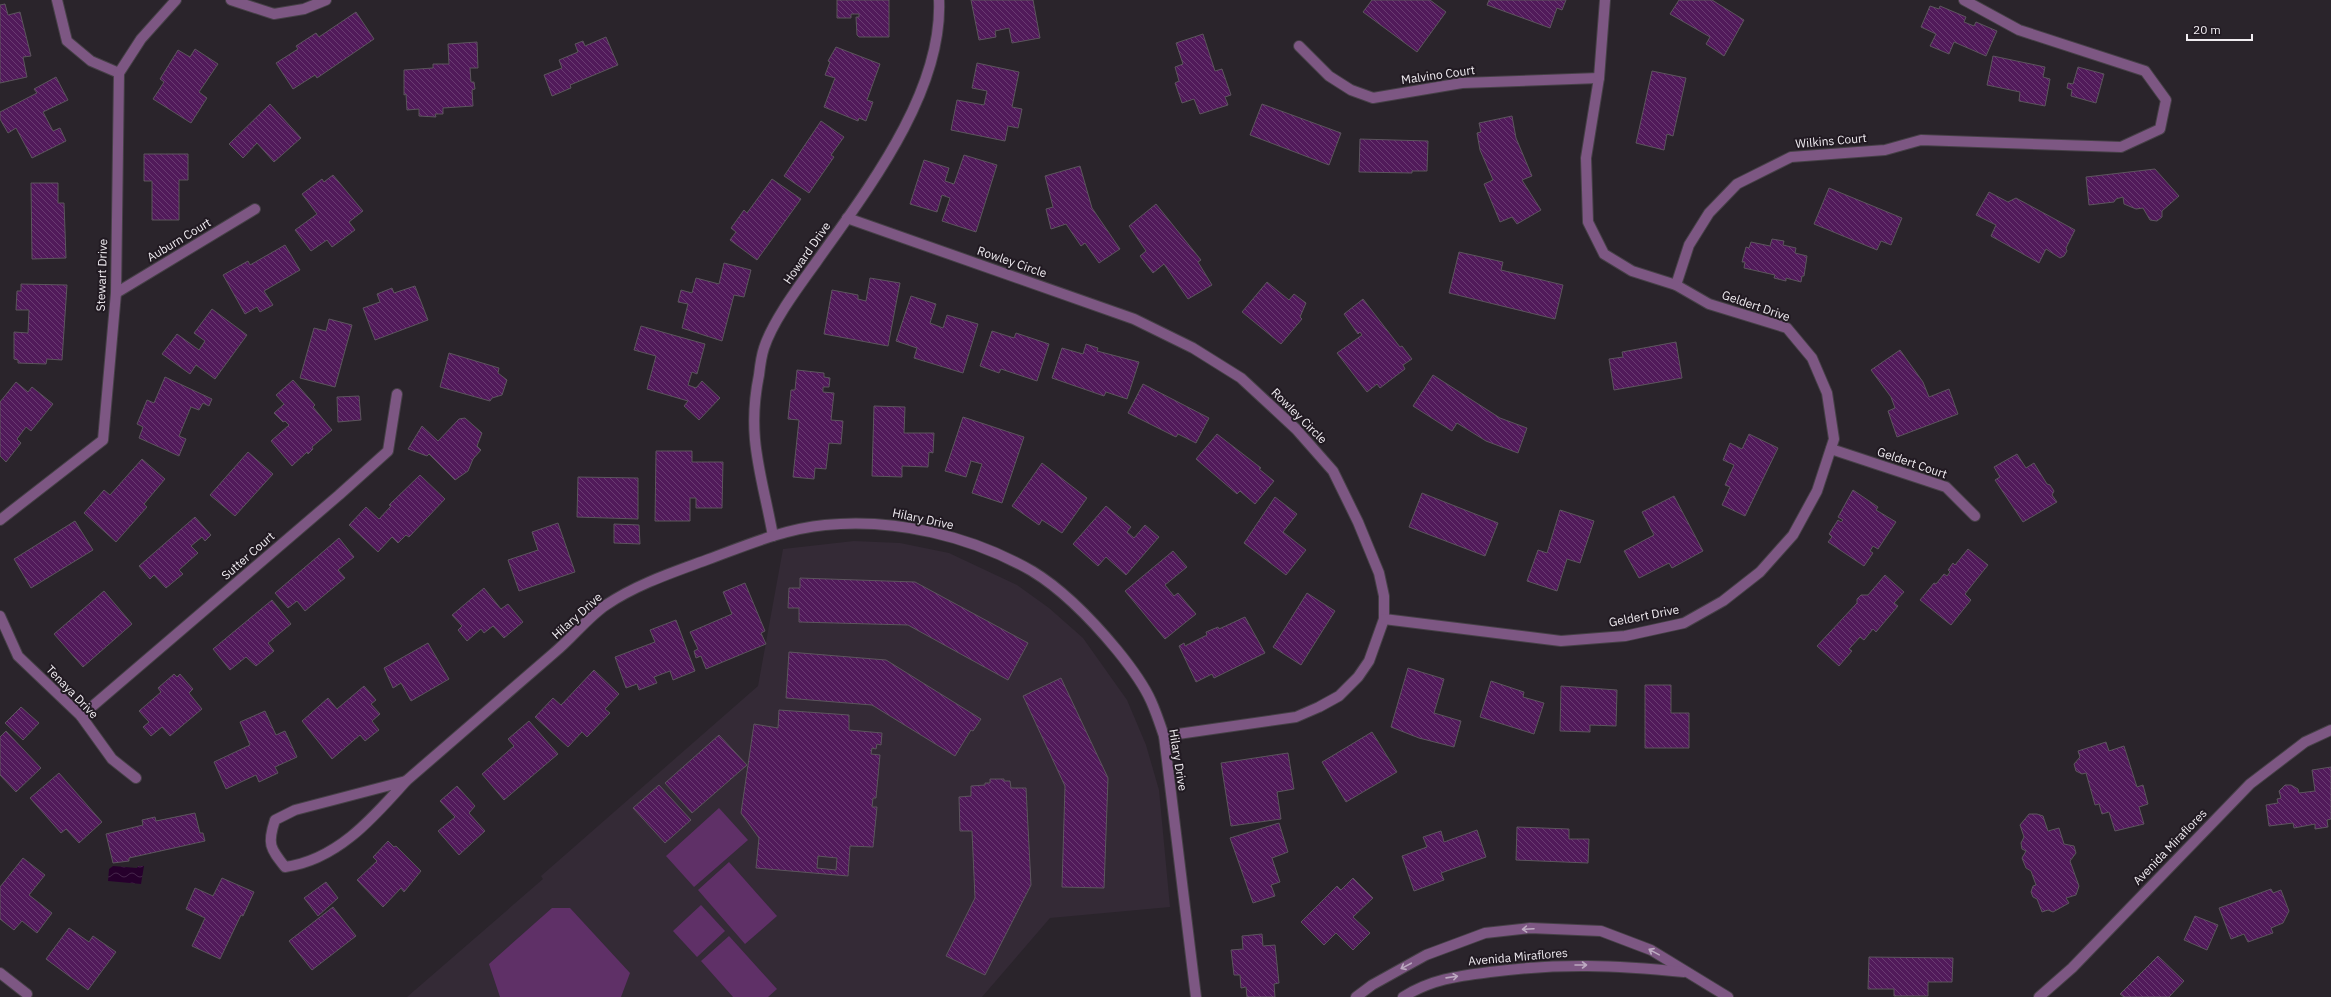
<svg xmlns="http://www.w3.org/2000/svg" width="2331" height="997" font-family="'IBM Plex Sans',sans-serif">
  <defs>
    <pattern id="water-waves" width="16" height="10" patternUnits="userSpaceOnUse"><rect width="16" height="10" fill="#26002c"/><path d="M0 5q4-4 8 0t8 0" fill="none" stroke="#46254b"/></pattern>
    <pattern id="building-back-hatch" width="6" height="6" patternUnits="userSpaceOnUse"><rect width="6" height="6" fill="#511a5a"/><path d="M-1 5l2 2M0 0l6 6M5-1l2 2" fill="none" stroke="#6a3b72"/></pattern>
  </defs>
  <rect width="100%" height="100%" fill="#2a242b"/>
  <polygon fill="#342a36" points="854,541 900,543 949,553 1017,585 1049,608 1083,638 1127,700 1146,745 1159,790 1170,907 1050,918 982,997 407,997 543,879 541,876 758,686 783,549"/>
  <g fill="#5f3067">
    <polygon points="719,808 748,840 694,887 666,856"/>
    <polygon points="729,862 777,916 745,944 698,890"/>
    <polygon points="701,905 725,931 697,957 673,931"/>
    <polygon points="552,908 570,908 630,973 621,997 500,997 489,964"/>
    <polygon points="729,936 777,989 768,997 733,997 701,961"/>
  </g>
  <polygon fill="url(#water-waves)" points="113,866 137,868 138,866 144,866 141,884 108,881 109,869"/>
  <g fill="url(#building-back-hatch)" stroke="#5c555d" fill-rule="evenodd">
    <polygon points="837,0 889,0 889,37 859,37 857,35 856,17 859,17 859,14 851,14 851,18 837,18"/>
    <polygon points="971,0 1033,0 1040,38 1012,43 1009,28 995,31 996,37 979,40"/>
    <polygon points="1372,0 1430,0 1446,12 1417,52 1363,12"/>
    <polygon points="1489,0 1566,0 1562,10 1557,8 1550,28 1487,5"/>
    <polygon points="1679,0 1712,0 1744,20 1724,56 1706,44 1710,37 1670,14"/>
    <polygon points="5,4 8,15 20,12 31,56 23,57 27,77 0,83 0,5"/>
    <polygon points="1930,6 1939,9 1940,6 1966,17 1964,22 1974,26 1976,22 1997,31 1986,56 1954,42 1949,54 1930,46 1936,34 1921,27"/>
    <polygon points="356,12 374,39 317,78 315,75 293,89 276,63 298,49 296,46 316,33 319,37"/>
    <polygon points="1203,34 1215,71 1222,69 1231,95 1225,97 1228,105 1200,114 1194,99 1182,103 1175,83 1179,81 1175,67 1183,64 1176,43"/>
    <polygon points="606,37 618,65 570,85 571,88 552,96 544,75 562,68 559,60 578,52 575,44 583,41 585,46"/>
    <polygon points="477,42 478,68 470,68 471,82 474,82 475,89 472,90 473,106 443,108 443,114 435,114 436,117 419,116 419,109 407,110 406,94 404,95 404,70 433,68 433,64 449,64 448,44"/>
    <polygon points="836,47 880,64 867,100 873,102 866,121 859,118 858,121 824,107 835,78 825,75 830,62 828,61"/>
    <polygon points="195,49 218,64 199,92 207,98 191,123 153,99 164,82 160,79 178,50 190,57"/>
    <polygon points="1993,56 2045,67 2043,77 2050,79 2045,106 2019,101 2020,92 1987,85"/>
    <polygon points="977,63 1019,72 1012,107 1022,109 1018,128 1008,126 1005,141 951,130 957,100 984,105 987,91 972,88"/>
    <polygon points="2078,67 2104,74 2096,103 2071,96 2072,90 2067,88 2068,83 2073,84"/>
    <polygon points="1652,71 1686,78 1673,136 1667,134 1664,150 1636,143"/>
    <polygon points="56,77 68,100 43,112 53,131 60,128 66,141 32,158 16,128 8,133 0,119 0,112 37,93 34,89"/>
    <polygon points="270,104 301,138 274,162 257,143 243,158 229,144"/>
    <polygon points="1262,104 1341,133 1329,165 1250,135"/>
    <polygon points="1512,116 1516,138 1532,176 1522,180 1541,210 1517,224 1512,217 1500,222 1484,184 1493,180 1480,150 1477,133 1481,132 1479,123"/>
    <polygon points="821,121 844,137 831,155 834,157 809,193 784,176"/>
    <polygon points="1360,139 1428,141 1427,171 1412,171 1412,173 1359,172"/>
    <polygon points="144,154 188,154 188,180 179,180 179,220 152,220 152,181 144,181"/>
    <polygon points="964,155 997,165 976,232 942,221 950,198 942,195 937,212 910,204 924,160 949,168 945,181 954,184"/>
    <polygon points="1080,166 1092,208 1120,249 1099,263 1085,243 1081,246 1066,224 1051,229 1046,209 1053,207 1045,176"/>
    <polygon points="2155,169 2179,196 2162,211 2162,217 2157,221 2150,220 2143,208 2136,209 2124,204 2123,197 2116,199 2114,202 2089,205 2086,177"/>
    <polygon points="333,175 363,211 349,222 355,230 332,247 327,240 311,251 295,230 317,214 302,194 322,179 324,182"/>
    <polygon points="772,179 801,199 757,260 730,240 736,232 731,228 744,210 747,213"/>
    <polygon points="31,183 58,183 58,203 64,203 66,258 32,259"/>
    <polygon points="1829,188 1902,218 1891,245 1881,241 1877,250 1814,224"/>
    <polygon points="1989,192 2008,202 2016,198 2075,230 2066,248 2067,251 2064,256 2060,258 2046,249 2039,263 1991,236 1996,225 1976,215"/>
    <polygon points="1156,204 1201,260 1198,262 1212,285 1188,299 1164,264 1153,273 1140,256 1146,251 1129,226"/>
    <polygon points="1772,239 1784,241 1783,245 1796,248 1795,253 1807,256 1804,276 1802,276 1801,282 1786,278 1786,281 1774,278 1775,275 1744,268 1745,262 1742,262 1746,247 1749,248 1751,242 1770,246"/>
    <polygon points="285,245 300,270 264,291 273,305 260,312 257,307 245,314 223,275 248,261 250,265"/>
    <polygon points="1459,252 1503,262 1501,270 1563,285 1555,319 1449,293"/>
    <polygon points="724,263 751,270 744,297 734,295 722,341 682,328 688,304 678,302 681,290 692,293 696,278 719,284"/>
    <polygon points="870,278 900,283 888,346 824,334 832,290 858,295 858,299 866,301"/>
    <polygon points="1267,282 1289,300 1294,294 1306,303 1300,317 1302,319 1281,344 1242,312"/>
    <polygon points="21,284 67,285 62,360 47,359 46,364 18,363 18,360 14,359 14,332 28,333 29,310 16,310 17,291 21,291"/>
    <polygon points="415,286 428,320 375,340 363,308 380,302 377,294 392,288 394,293"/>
    <polygon points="911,296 936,304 930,323 943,328 947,315 978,324 963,373 914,358 917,348 896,341"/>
    <polygon points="1363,299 1400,347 1402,346 1412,359 1403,365 1405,369 1380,388 1377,384 1367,392 1337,353 1362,335 1360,332 1358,334 1344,314"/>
    <polygon points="212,309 247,335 215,379 196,365 190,374 162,354 177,334 199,350 205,341 194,333"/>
    <polygon points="329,319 352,325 335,387 300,378 314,328 326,331"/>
    <polygon points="641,326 705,344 697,374 692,372 688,385 696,388 702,381 720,398 699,420 684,406 688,401 647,389 656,356 634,350"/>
    <polygon points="992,331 1014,338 1016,333 1049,344 1037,381 1001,369 999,373 980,366"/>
    <polygon points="1676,342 1682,378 1614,390 1609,359 1623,357 1622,352"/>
    <polygon points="1086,344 1098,348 1097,351 1139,362 1127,399 1106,392 1104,396 1052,378 1062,348 1083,354"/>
    <polygon points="1900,350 1923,382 1929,397 1949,389 1958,414 1897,437 1888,411 1895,408 1891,397 1871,370"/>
    <polygon points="449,353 499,368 498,373 507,380 502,395 492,398 490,401 440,387"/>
    <polygon points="797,370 824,373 824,377 830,378 829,387 823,387 823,392 834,393 831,420 843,421 841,444 829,443 826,469 815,468 814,479 793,477 799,420 788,419 791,390 795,390"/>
    <polygon points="1433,375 1500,418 1527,428 1518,453 1486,441 1457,423 1452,431 1413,406"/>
    <polygon points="165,377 212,399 209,406 203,403 199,410 191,407 179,436 186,439 179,456 139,438 143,427 137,424 147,400 154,403"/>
    <polygon points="293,380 315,405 313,407 332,430 312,447 313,449 308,454 307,452 292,466 271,441 289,425 285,421 283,422 274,413 284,404 276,395"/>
    <polygon points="16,382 28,392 32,387 53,404 31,431 26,427 17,439 21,443 6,462 0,456 0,402"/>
    <polygon points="1143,384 1209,418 1196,443 1178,434 1176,437 1128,413"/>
    <polygon points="359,396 361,420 338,422 337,397"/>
    <polygon points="874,406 905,407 904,433 934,433 933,453 929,452 928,467 902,466 902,477 872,476"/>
    <polygon points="963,417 1024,437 1002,503 972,493 982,464 971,461 966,477 945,471"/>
    <polygon points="465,418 482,433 477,446 481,450 473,459 468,471 455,480 429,454 427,456 408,449 422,426 438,441 459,419"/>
    <polygon points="1217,434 1261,468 1259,469 1274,481 1255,504 1240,491 1237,494 1196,459"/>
    <polygon points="1749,434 1778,448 1745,516 1722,505 1730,487 1725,485 1734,465 1723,460 1730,443 1742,449"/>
    <polygon points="656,451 692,451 692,462 723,462 722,508 696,508 696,498 690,498 690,521 655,521"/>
    <polygon points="248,452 273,474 235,516 210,495"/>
    <polygon points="2017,454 2026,468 2034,463 2047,484 2050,485 2054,491 2052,495 2057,502 2023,522 1995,480 2000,477 1994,467"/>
    <polygon points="142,459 165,479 144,504 147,507 116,542 84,513 104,490 110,495"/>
    <polygon points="1042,463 1087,498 1062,533 1042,520 1039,525 1012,506"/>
    <polygon points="420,475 445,499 409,537 406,535 398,543 392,537 378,552 349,525 366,507 379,519 391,506 389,505"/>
    <polygon points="578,477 638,478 638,519 577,517"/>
    <polygon points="1853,490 1878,507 1876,510 1896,522 1878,549 1873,546 1870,551 1873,553 1864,566 1828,542 1832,537 1829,534 1838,520 1841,522 1843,520 1838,517"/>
    <polygon points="1422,493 1498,523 1485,556 1409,527"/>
    <polygon points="1674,496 1703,551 1672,568 1669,563 1639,578 1624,551 1654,535 1642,512"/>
    <polygon points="1275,497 1297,514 1283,532 1306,550 1286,575 1244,543"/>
    <polygon points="1106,506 1131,527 1127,532 1134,538 1145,525 1159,537 1126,575 1106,557 1098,566 1073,544"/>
    <polygon points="1560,510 1594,521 1580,563 1567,559 1557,591 1527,581 1538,550 1547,553"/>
    <polygon points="195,517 211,535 205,541 202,537 191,546 198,553 179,570 183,574 166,588 154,575 150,579 139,566"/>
    <polygon points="75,521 93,550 31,588 14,559"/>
    <polygon points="558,523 575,572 519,591 508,560 538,550 532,532"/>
    <polygon points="614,524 639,525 640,544 614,543"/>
    <polygon points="339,538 354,557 338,570 345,578 305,611 297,601 288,608 275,593"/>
    <polygon points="1968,549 1988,565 1965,594 1971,600 1951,625 1920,600 1934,583 1936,584 1944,574 1947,576 1950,572 1948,570 1953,563 1955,565"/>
    <polygon points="1173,551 1187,567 1165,585 1174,596 1178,593 1196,614 1165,639 1125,591"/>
    <polygon points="1885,575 1904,592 1894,603 1898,606 1876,632 1873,629 1864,640 1860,637 1849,649 1852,651 1839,666 1817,646 1857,603 1857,599 1861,595 1868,595"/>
    <polygon points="800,578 915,582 1028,643 1008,680 908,625 799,622 799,608 788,608 789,588 800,588"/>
    <polygon points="745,583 765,631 761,633 766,644 706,669 701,656 696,658 694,651 698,649 690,632 732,614 723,592"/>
    <polygon points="484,588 501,609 508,604 523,622 504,638 493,626 484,633 481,629 467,641 458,630 462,626 452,615"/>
    <polygon points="104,591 132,624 83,667 54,634"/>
    <polygon points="1307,593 1335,611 1301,665 1273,647"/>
    <polygon points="272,600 291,624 268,643 274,651 256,666 246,657 230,670 213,649"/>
    <polygon points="1245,617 1265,653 1214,678 1212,674 1196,682 1179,646 1184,643 1185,646 1207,635 1206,632 1218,627 1219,629"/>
    <polygon points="676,620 695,671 673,680 670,671 654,677 657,683 639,690 637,684 626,688 615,657 655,642 650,630"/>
    <polygon points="428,643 449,679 411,701 401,683 393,688 384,668"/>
    <polygon points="789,652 886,660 981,719 973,731 971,730 955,756 872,705 786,698"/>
    <polygon points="1408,668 1444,679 1434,713 1461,721 1454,747 1419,738 1391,727"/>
    <polygon points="594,670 619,694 605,709 610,713 587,737 582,732 568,747 535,717 553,698 561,705"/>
    <polygon points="174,674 177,677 180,674 193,689 189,693 202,709 170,736 162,727 151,736 143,727 149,722 139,711 161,692 158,688"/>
    <polygon points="1061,678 1108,778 1104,888 1062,887 1065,786 1023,696"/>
    <polygon points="1491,681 1524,692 1523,697 1544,703 1534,734 1480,717"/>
    <polygon points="1645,685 1671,685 1671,713 1689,713 1689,748 1645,748"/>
    <polygon points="364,686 376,700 371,704 380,714 372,721 379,730 365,741 360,735 332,759 302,721 328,698 337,709"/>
    <polygon points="1561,686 1617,690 1616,726 1590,725 1590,732 1560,731"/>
    <polygon points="21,707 39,723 23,740 5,723"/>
    <path d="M 779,710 L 849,715 L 849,730 L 882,733 L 881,745 L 877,744 L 876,749 L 872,748 L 871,754 L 880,755 L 876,798 L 873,798 L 872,807 L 877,807 L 873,847 L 850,846 L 848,876 L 756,868 L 759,838 L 741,813 L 754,724 L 778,728 ZM 818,856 L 837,858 L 836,870 L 817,868 Z"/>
    <polygon points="265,711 276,735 285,731 297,757 275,767 278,773 259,782 256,775 226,789 214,762 250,745 240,722"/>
    <polygon points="529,721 558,754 504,800 482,774 514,746 508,739"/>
    <polygon points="6,731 41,768 16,792 0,775 0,737"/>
    <polygon points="1372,732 1397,772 1346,802 1322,762"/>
    <polygon points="719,735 747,765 692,813 665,783"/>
    <polygon points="2106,742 2109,751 2124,746 2137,787 2143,785 2148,804 2139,807 2144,824 2115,831 2109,812 2102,814 2099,804 2095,805 2086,773 2082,774 2076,771 2074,764 2080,757 2078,751"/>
    <polygon points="1288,753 1294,789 1277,792 1281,819 1231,826 1221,763"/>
    <polygon points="2331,767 2331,819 2327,820 2328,827 2315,829 2315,824 2294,828 2293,823 2269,826 2266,805 2278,803 2277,799 2281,798 2279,791 2285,785 2291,785 2298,789 2299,793 2315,791 2312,770"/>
    <polygon points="59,773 102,822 79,843 66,829 61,833 30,798"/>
    <polygon points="990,779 1004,779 1004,781 1010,781 1011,788 1026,788 1031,885 985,975 946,956 975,898 972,831 960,831 959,797 971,796 971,786 985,785 985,783 990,783"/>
    <polygon points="659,785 691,820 665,843 633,808"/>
    <polygon points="457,786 475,806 469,813 485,831 459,855 438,831 455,817 440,801"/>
    <polygon points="195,813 200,833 203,833 205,841 129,858 129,861 113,863 106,834 143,825 142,820 155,817 156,821"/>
    <polygon points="2029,814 2037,814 2043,816 2048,831 2059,828 2064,844 2074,846 2076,853 2070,861 2079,886 2076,895 2066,898 2069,903 2053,912 2048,910 2042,912 2037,899 2033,897 2031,892 2033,886 2036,885 2031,871 2026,868 2022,858 2026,851 2022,849 2021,843 2024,837 2020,825"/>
    <polygon points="1279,823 1288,852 1272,858 1280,882 1271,885 1275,896 1253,903 1230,838"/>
    <polygon points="1517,827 1569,829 1569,839 1589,839 1588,863 1516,860"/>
    <polygon points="1477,830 1486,857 1441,873 1444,880 1414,891 1402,856 1427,847 1423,837 1441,831 1444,842"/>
    <polygon points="388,841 394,847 396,846 421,871 404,892 401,888 383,907 357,880 377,861 373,857"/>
    <polygon points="23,858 45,875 29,895 52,913 37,933 22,921 14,930 0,919 0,887"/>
    <polygon points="222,878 254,892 243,916 241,915 220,959 192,946 205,918 186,909 195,888 213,896"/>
    <polygon points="1353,878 1373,898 1353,917 1370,933 1353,950 1336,933 1324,945 1301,922 1337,886 1341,890"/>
    <polygon points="326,882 338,898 318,916 304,898"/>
    <polygon points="2271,889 2273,893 2281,890 2289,911 2283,923 2271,928 2273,933 2248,942 2244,934 2231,939 2219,908"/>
    <polygon points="333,907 356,936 312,970 289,941"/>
    <polygon points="2195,916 2218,925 2207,950 2184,940"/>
    <polygon points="69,928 89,942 93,936 116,952 88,990 46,959"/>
    <polygon points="1262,934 1263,946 1275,945 1279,983 1274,984 1275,997 1247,997 1246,987 1241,988 1240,975 1234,975 1231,950 1243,949 1242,936"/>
    <polygon points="2158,956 2184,981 2169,997 2124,997 2120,994"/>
    <polygon points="1869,957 1953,958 1952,982 1928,982 1928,996 1894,996 1894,989 1868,989"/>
  </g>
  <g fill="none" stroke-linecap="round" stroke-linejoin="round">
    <g stroke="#464047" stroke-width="12">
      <g id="minor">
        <polyline points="57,0 67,41 91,61 119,73"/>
        <polyline points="231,0 274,14 304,9 326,0"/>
        <polyline points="1299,46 1329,76 1351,90 1373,98 1462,83 1599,78"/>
        <polyline points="847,218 1134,319 1193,348 1241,378 1296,429 1333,471 1358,522 1379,573 1384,596 1384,619 1369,661 1358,677 1339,696 1319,707 1296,717 1164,736"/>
        <polyline points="1676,285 1689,245 1709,213 1737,184 1791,157 1885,150 1921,140 2121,147 2160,129 2166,100 2145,71 2019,30 1964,0"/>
        <polyline points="116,293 255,209"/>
        <polyline points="1831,449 1946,487 1975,516"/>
        <polyline points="0,520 103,440 116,293 119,73 141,39 176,0"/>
        <path d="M 773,536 C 762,475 746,438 759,375 C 760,366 761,357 764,348 C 773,320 800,285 817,261 C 868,189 943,92 939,0"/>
        <polyline points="0,616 18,656 81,716 112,759 136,778"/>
        <polyline points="1384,619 1561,641 1625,636 1684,623 1723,601 1760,572 1793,535 1817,491 1834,439 1827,393 1812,358 1787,328 1709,304 1676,285 1632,271 1604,254 1588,222 1586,158 1599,78 1605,0"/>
        <polyline points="81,716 339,495 388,451 397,394"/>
        <path d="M 406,781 C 456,738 505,695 555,652 C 572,638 588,617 606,605 C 637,584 674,572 709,559 C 747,545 784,529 825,525 C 895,518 971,536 1032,571 C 1065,591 1093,621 1117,650 C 1130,666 1143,683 1151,701 C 1156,712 1160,724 1164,736 L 1196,997"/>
        <path d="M 406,781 C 373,818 337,860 285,867 C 270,848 267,844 275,820 L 295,810 Z"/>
        <polyline points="0,973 27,994"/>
        <polyline points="1356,997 1372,985 1426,955 1485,933 1530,928 1601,931 1651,950 1728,997"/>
        <path d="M 1403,997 C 1432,979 1458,976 1490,972 C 1559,963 1615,965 1684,972"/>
        <polyline points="2039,997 2072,968 2250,784 2305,742 2331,730"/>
      </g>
    </g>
    <use href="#minor" stroke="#7d5783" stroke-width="10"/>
  </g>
  <defs><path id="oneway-shaft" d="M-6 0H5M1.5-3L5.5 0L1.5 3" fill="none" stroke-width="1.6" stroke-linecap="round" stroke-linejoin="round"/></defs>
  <g stroke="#bca9c0">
    <use href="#oneway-shaft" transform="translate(1528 929) rotate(177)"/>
    <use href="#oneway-shaft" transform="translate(1654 952) rotate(-151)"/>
    <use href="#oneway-shaft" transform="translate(1581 965)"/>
    <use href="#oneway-shaft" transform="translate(1406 966) rotate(152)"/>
    <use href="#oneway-shaft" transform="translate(1452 977) rotate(-8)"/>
  </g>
  <g text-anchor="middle" stroke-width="4" stroke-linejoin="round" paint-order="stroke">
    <g font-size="12" fill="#f0ecf1" stroke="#211a22">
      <text transform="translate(1438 75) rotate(-8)" y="4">Malvino Court</text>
      <text transform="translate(1831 141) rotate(-5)" y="4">Wilkins Court</text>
      <text transform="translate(179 240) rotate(-31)" y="4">Auburn Court</text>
      <text transform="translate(807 253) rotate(-55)" y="4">Howard Drive</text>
      <text transform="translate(1012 262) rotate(19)" y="4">Rowley Circle</text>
      <text transform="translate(102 275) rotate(-88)" y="4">Stewart Drive</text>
      <text transform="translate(1756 306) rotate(19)" y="4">Geldert Drive</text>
      <text transform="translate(1299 416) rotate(45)" y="4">Rowley Circle</text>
      <text transform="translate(1912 463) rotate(19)" y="4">Geldert Court</text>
      <text transform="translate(923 519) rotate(12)" y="4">Hilary Drive</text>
      <text transform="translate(248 556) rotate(-41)" y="4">Sutter Court</text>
      <text transform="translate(577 616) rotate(-42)" y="4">Hilary Drive</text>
      <text transform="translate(1644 616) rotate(-11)" y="4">Geldert Drive</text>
      <text transform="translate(72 692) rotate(46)" y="4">Tenaya Drive</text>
      <text transform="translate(1178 760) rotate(81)" y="4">Hilary Drive</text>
      <text transform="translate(2170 847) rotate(-46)" y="4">Avenida Miraflores</text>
      <text transform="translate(1518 957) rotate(-5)" y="4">Avenida Miraflores</text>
    </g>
  </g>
  <path d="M2187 34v6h65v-6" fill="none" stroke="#f0ecf1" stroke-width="2"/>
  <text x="2193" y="34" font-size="12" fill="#f0ecf1" stroke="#211a22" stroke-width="3" paint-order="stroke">20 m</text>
</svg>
